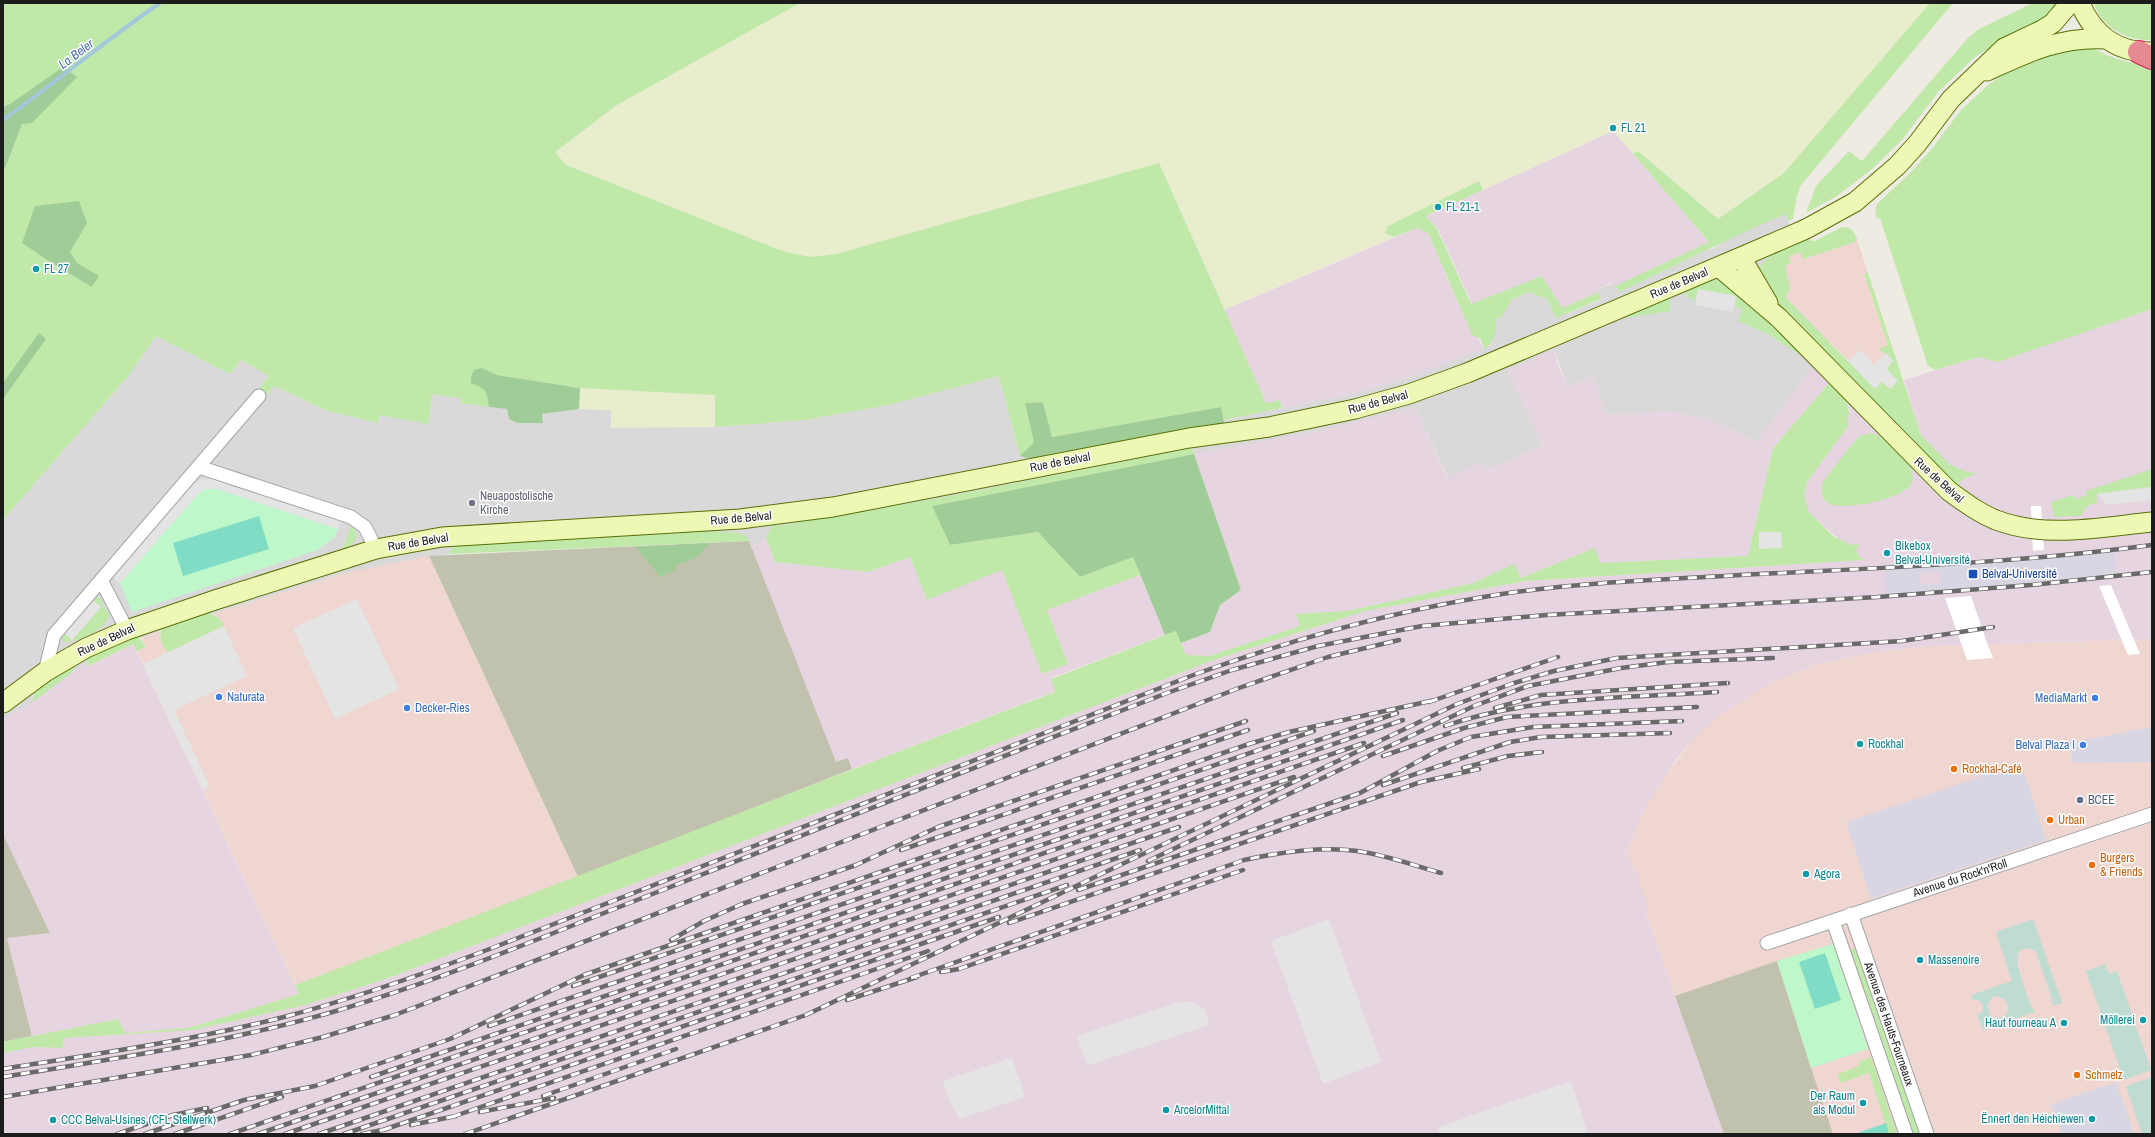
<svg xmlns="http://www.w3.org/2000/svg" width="2155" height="1137" viewBox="0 0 2155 1137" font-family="'Archivo Narrow',sans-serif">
	<rect width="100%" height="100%" fill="#eeebe2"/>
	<path fill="#dad9d9" d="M 1785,214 L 1797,241 L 1776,250 L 1858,391 L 1847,401 L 1813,367 L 1757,441 L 1707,419 L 1678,412 L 1605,414 L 1594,376 L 1568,387 L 1554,350 L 1508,371 L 1543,445 L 1486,471 L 1481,462 L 1448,478 L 1415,408 L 1364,422 L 1276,440 L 1194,454 L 1192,448 L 929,500 L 778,526 L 773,523 L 766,538 L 751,547 L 747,537 L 452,548 L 449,554 L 342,574 L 214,614 L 208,611 L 163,626 L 160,631 L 141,638 L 137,635 L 87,658 L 88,663 L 74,671 L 71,666 L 33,695 L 33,702 L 18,713 L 16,710 L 3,722 L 3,520 L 129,375 L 156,336 L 230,374 L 241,360 L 269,376 L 255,393 L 264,398 L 274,386 L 328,411 L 378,423 L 380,415 L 432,394 L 461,398 L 460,402 L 507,409 L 509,419 L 517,423 L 543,423 L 542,414 L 579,409 L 611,410 L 611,427 L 715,427 L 805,420 L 888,405 L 999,376 L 1020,456 L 1225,426 L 1224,420 L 1351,394 L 1405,379 L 1490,346 L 1492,342 L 1497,318 L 1511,300 L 1529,292 L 1547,299 L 1556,318 L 1601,300 L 1597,289 L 1714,248 L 1729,238 Z"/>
	<path fill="#efd6d1" d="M 1857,239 L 1868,273 L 1864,274 L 1888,345 L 1875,389 L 1785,296 L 1790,289 L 1785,265 L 1791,263 L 1788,257 L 1800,252 L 1803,259 L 1854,242 Z
		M 429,556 L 578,877 L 295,985 L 137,651 L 146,647 L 141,638 L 160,631 L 160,639 L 220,619 L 214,614 L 342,574 Z
		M 2152,639 L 2152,1134 L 1724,1134 L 1646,912 L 1649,911 L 1626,853 L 1644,810 L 1658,786 L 1693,739 L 1715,718 L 1770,683 L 1816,665 L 1874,652 L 1928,646 Z"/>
	<path fill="#e7d4e1" d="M 1613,131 L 1709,242 L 1615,286 L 1613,282 L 1597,289 L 1599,292 L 1562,309 L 1542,276 L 1472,304 L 1438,229 L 1426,216 Z
		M 1417,228 L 1428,233 L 1456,299 L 1484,349 L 1405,379 L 1351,394 L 1282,408 L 1280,400 L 1266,403 L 1224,310 Z
		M 2152,309 L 2152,639 L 1928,646 L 1874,652 L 1816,665 L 1770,683 L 1715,718 L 1693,739 L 1675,761 L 1644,810 L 1626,853 L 1636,871 L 1649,911 L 1646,913 L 1724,1134 L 3,1134 L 3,1053 L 33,1047 L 63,1048 L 64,1038 L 193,1030 L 305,1005 L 386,979 L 1211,661 L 1365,611 L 1525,581 L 1864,560 L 1859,557 L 1856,550 L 1859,544 L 1852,545 L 1842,542 L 1814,517 L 1809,512 L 1804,496 L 1807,482 L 1849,425 L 1847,422 L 1850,409 L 1847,401 L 1858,391 L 1954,487 L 1963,479 L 1977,473 L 1967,472 L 1949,464 L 1921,436 L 1904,380 L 1979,357 L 1998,362 Z
		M 1554,350 L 1557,362 L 1568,387 L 1594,376 L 1605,414 L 1678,412 L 1707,419 L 1757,441 L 1813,367 L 1830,382 L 1773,448 L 1748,556 L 1601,563 L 1594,548 L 1521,578 L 1514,564 L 1473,583 L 1347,611 L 1297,614 L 1300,626 L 1209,656 L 1186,655 L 1181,643 L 1210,632 L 1220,605 L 1241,590 L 1194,454 L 1310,433 L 1415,408 L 1447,478 L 1481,462 L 1486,471 L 1543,445 L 1508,371 Z
		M 766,538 L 775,562 L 868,572 L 910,557 L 927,599 L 1002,570 L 1068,664 L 1047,610 L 1140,575 L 1165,635 L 1051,678 L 1056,691 L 850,770 L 429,556 L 749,541 L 751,547 Z
		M 133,644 L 299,994 L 188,1028 L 124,1033 L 118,1019 L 32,1036 L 7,938 L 50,933 L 3,834 L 3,722 L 16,710 L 18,713 L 74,671 L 88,663 L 90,666 Z"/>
	<path fill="#c0c2ae" d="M 749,541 L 836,762 L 848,758 L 852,769 L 578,877 L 429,556 Z
		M 3,834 L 50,933 L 7,938 L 32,1036 L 3,1042 Z
		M 1777,961 L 1811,1068 L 1833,1134 L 1724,1134 L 1675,996 Z"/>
	<path fill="#e7edcd" d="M 800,3 L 1930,3 L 1784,173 L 1718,219 L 1638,151 L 1633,154 L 1613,131 L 1483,190 L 1480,182 L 1385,233 L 1394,237 L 1224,310 L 1158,163 L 836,254 L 811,257 L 785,252 L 566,165 L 555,151 L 617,105 Z
		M 580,388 L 716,395 L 715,427 L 611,428 L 611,410 L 579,409 Z"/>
	<path fill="#c0e8a8" d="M 3,3 L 800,3 L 617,105 L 555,152 L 566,165 L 785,252 L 811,257 L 836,254 L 1159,163 L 1266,403 L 1280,400 L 1282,408 L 1224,420 L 1221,407 L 1052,437 L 1043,402 L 1026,403 L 1034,442 L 1020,456 L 999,376 L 888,405 L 805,420 L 715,427 L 715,395 L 580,388 L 497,375 L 482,368 C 483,382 487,393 489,407 L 460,403 L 461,398 L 432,394 L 428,424 L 380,415 L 378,423 L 328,411 L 274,386 L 264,398 L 255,393 L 269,376 L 241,360 L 230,374 L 156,336 L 129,375 L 3,520 L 3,169 L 6,166 L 22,124 L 10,104 L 3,107 Z
		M 1930,3 L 1953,3 L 1801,185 L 1797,195 L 1793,219 L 1788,221 L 1785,214 C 1729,238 1675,266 1620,292 L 1615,286 L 1709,242 L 1633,154 L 1638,151 L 1718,219 L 1784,173 Z
		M 2033,3 L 2061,3 L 2054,14 L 2001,41 L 1975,57 L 1939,91 L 1902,140 L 1872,169 L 1837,196 L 1806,213 L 1816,186 L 1849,151 L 1862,161 L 1968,38 L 1979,29 Z
		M 2094,3 L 2152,3 L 2152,40 C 2128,41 2101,28 2094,3 Z
		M 2082,46 C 2096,48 2102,54 2115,58 C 2127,63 2140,63 2152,67 L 2152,309 L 1998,362 L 1979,357 L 1935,370 L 1928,366 L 1880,218 L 1877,219 L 1875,211 L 1877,204 L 1907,176 L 1931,150 L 1961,110 L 1988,85 L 2019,64 Z
		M 1479,181 L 1483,190 L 1426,216 L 1437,229 L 1471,304 L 1542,276 L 1562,308 L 1599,292 L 1601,299 L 1556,318 L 1547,299 L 1529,292 L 1511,300 L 1501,318 L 1497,318 C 1495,329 1496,344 1484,349 L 1481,339 L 1472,335 L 1428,233 L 1417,228 L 1394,237 L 1385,233 L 1388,226 Z
		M 1842,227 C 1851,227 1854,231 1857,239 L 1855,242 L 1803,259 L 1800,252 L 1788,257 L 1791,263 L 1785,266 L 1790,289 L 1785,297 L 1875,389 C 1884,380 1884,370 1893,361 L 1879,349 L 1888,345 L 1864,274 L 1868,273 L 1921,435 L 1949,464 L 1967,472 L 1978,473 L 1963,479 L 1954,487 L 1779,308 L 1760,278 L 1760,266 L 1776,250 L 1803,239 L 1815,241 Z
		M 1706,280 L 1718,280 L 1735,288 L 1802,353 L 1800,355 L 1768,334 L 1738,321 L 1742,309 L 1735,307 L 1736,297 L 1698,290 L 1696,301 L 1687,297 L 1686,293 L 1688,288 Z
		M 1669,295 L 1670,311 L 1626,318 L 1625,313 Z
		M 1830,382 C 1841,395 1854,404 1847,422 L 1849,425 L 1807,482 L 1804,496 L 1809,512 L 1834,537 L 1852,545 L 1860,544 L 1856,550 L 1859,557 L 1864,560 L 1525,581 L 1365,611 L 1211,661 L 386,979 L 305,1005 L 193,1030 L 64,1038 L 63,1048 L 33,1047 L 3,1053 L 3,1042 L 118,1019 L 125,1033 L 188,1028 L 299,994 L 295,985 C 549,888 801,788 1055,692 L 1051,679 L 1176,631 L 1186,655 L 1209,656 L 1300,626 L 1296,614 L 1347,611 L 1473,583 L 1514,564 L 1521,578 L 1594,548 L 1601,563 L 1748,556 L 1773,448 Z
		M 1871,433 C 1884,437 1891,446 1900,455 C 1907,462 1917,473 1911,484 C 1904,499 1841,512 1828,503 C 1822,499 1820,491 1822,484 C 1823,481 1856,438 1860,436 C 1863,435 1868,434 1871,433 Z
		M 1192,448 L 1194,454 L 932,506 L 950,545 L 1039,532 L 1080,577 L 1133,557 L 1140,575 L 1047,610 L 1068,664 L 1042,674 L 1002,570 L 927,600 L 910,557 L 868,572 L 775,562 L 766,538 L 773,523 L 778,526 L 929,500 Z
		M 2152,469 L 2152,487 L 2097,494 L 2097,503 L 2089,505 L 2080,516 L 2054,517 L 2051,502 L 2074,495 L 2075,499 L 2087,495 L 2086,491 Z
		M 351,525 C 361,536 355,545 343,550 Z
		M 691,530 L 741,533 L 747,537 L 749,541 L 449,554 L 452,548 L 467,542 Z
		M 97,597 L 100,599 L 109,615 C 106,630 78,642 64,642 L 61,637 L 64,633 L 72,640 L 101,607 L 93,600 Z
		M 208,611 L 220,619 L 224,626 L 167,653 C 162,644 157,636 163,626 Z
		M 137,635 L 146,647 L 137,651 L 133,644 L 89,666 L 87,658 Z
		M 71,666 L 74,671 L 33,702 L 35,689 Z
		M 1858,947 L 1923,1134 L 1910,1134 L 1848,951 Z
		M 1871,1057 L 1897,1134 L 1889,1134 L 1869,1073 L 1841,1083 L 1838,1074 L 1859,1066 L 1858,1062 Z"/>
	<path fill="#a0cd97" d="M 63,67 L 77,77 L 32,123 L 22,124 L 6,166 L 3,169 L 3,107 L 10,104 Z
		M 79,201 L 87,223 L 70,252 L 77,263 L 99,276 L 92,287 L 49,261 L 22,243 L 35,206 Z
		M 39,333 L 46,339 L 3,399 L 3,383 Z
		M 482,368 L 497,375 L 580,388 L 579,409 L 542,414 L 543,423 L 517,423 L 509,419 L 507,409 L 489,407 C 486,390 487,389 471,383 L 471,377 L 474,370 Z
		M 1043,402 L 1052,437 L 1221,407 L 1225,426 L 1035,460 L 1020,456 L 1034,442 L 1025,403 Z
		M 1194,454 L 1241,590 L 1220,605 L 1210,632 L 1181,643 L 1176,631 L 1165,635 L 1133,557 L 1080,577 L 1038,532 L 950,545 L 932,506 Z
		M 710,543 L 697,557 L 677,565 L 674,571 L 660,577 L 636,547 Z"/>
	<path fill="#bfdcd2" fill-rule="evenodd" d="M 2033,919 L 2062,1003 L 2053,1006 L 2052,999 L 2036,952 C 2031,948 2026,947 2021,950 C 2010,957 2028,995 2031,1006 L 2035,1012 L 1983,1030 L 1977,1015 L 1982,1012 L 1983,1005 L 1978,1000 L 1972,1000 L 1971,995 L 2012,981 L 1996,932 ZM 1999,996 L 2007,1002 L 2008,1012 L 2004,1017 L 1994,1018 L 1990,1015 L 1987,1005 L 1993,997 Z
		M 2105,964 L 2109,974 L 2117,971 L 2151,1070 L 2124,1080 L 2086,971 Z
		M 2152,1077 L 2152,1134 L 2142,1134 L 2126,1086 Z"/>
	<path fill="#bef8ca" d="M 205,489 L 217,489 L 338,529 L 334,538 L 317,550 L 132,612 L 120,583 L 196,496 Z
		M 1833,944 L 1868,1049 L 1811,1068 L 1777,961 Z"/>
	<path fill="#80dcc4" d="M 259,516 L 269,549 L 183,576 L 173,543 Z
		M 1825,953 L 1841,1000 L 1815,1009 L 1799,962 Z
		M 1886,1123 L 1889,1134 L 1858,1134 L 1858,1133 Z"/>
	<path fill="#e4e4e4" d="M 1698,289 L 1736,296 L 1733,312 L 1695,305 Z
		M 1860,350 L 1874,365 L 1886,353 L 1893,361 L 1886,368 L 1898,381 L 1890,389 L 1882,382 L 1875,389 L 1848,361 Z
		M 201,479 L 219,479 L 341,519 L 338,529 L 217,489 L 205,489 L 196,496 L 120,583 L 112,577 L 188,489 Z
		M 2152,487 L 2152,500 L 2107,505 L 2097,494 Z
		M 1759,532 L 1781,532 L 1782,548 L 1759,549 Z
		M 357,599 L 399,689 L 335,719 L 293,628 Z
		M 93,600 L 101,607 L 72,640 L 64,633 Z
		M 224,626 L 247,676 L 174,710 L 210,787 L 203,791 L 143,664 Z
		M 1329,919 L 1381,1062 L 1323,1084 L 1271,941 Z
		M 1182,1001 L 1191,1002 L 1204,1008 L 1210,1025 L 1087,1066 L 1077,1036 Z
		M 1012,1058 L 1025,1097 L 960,1119 L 950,1103 L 943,1081 Z
		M 1571,1081 L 1588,1134 L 1440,1134 L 1438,1127 Z"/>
	<path fill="#d8d6e3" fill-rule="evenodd" d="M 2114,548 L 2116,578 L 1886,598 L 1885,565 L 2012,558 ZM 1940,572 L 1940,584 L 1920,584 L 1919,573 Z
		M 2152,727 L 2152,762 L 2074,763 L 2067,744 Z
		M 2021,763 L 2046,840 L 1871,899 L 1846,822 Z
		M 2116,1082 L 2134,1134 L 2061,1134 L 2051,1104 Z"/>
	<path fill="#fff" d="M 2031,506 L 2041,506 L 2044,550 L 2033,551 Z
		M 2111,585 L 2140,654 L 2128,655 L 2099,586 Z
		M 1971,596 L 1987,643 L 1993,658 L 1967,660 L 1945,598 Z"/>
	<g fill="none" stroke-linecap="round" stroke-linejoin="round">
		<path stroke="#a3c8db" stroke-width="4" d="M 3,120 C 56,82 106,40 160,3"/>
		<g stroke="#a3a3a3" stroke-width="15">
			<path id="street" d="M 199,467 L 351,517 L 365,527 L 376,549
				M 101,580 L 127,630
				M 45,672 L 54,635 L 259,396
				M 1851,914 L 1927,1134
				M 1833,921 L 1906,1134
				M 1767,943 L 2152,814"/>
		</g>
		<g stroke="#587106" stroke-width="21">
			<path id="secondary" d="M 2080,3 C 2093,35 2118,53 2152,52
				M 1987,71 C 2026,53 2061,36 2106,39
				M 1741,257 L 1768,303
				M 1719,267 L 1779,318 L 1949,491 C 1964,502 1979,513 1996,520 C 2046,539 2101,527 2152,522
				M 3,703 L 45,672 L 86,648 L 127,630 L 218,599 L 376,549 L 442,537 L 740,519 L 833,507 L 1189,438 L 1269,427 L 1355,409 L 1409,394 L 1467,373 L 1741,257 L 1806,229 L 1855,202 L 1897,166 L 1917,144 L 1951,99 L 2004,48 L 2042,30 L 2053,23 L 2070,3"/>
		</g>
		<g stroke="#d5264d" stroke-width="24">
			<path id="highway" d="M 2139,52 L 2152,58"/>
		</g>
		<use href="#street" stroke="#fff" stroke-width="13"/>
		<use href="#secondary" stroke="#edf8b5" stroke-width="19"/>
		<use href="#highway" stroke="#e58a90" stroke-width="22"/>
		<g stroke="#6a6a6a" stroke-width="4.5">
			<path id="rail" d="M 1429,702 L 1558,657
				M 1495,708 L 1541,695 L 1728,683
				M 1445,726 C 1531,696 1627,698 1717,692
				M 1383,756 L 1464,728 L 1507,717 L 1697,707
				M 1463,768 L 1508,756 L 1542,752
				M 1383,785 L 1510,742 L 1541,737 L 1670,733
				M 901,850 L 1248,730
				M 1148,861 L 1474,706 L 1528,686 L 1621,668 L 1668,662 L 1773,658
				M 1078,890 L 1360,793 L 1437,751 L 1471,737 L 1533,727 L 1682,721
				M 1009,923 L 1421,782 L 1479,769
				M 671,940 L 704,921 L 742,904 L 856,865 L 938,827 L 1246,721
				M 941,972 L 959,969 L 1243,870
				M 911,978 L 1244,860 C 1281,852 1320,846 1357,851 C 1386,855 1413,865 1441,873
				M 573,986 L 1314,731
				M 847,1000 L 917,977
				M 489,1026 L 1397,713
				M 3,1069 C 95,1054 189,1041 280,1018 C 350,1000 418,976 487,950 L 1196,674 C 1296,638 1397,610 1502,594 C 1576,583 1650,580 1725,576 C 1867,568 2011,564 2152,545
				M 3,1077 C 115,1058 227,1043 336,1011 C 445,979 549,934 655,893 C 825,826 996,759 1167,693 L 1232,670 L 1318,646 L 1422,626 L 1546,615 L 1878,597 L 2031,585 L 2152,572
				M 371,1077 L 1403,720
				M 543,1096 L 676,1049
				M 3,1097 L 251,1055 L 323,1037 L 395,1015 L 1239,688 L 1328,657 L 1399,640
				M 480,1112 L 554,1098
				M 452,1117 L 928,951
				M 411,1125 L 456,1116
				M 383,1130 L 999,917
				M 117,1134 L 173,1115 L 207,1108
				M 145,1134 L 244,1100 L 315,1086 L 450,1039 L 584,975 L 1249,744 L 1289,732 L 1435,700
				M 175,1134 L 282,1097
				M 230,1134 L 1364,743
				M 258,1134 L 1294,777
				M 285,1134 L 1179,827
				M 319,1134 L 1140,850
				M 344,1134 L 1067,885
				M 362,1134 L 387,1129
				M 465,1134 L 806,1015 L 1457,704 L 1514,683 L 1554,671 L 1617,658 L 1902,641 L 1993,627"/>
		</g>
		<use href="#rail" stroke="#fff" stroke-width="3" stroke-dasharray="9" stroke-linecap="butt"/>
	</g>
	<g fill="#0f9aa8" stroke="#fff" stroke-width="1.5">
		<circle cx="1613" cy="128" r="4"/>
		<circle cx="1438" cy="207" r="4"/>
		<circle cx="36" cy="269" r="4"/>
		<circle cx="1887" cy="553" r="4"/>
		<circle cx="1860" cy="744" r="4"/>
		<circle cx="1806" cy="874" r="4"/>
		<circle cx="1920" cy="960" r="4"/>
		<circle cx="2143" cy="1020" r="4"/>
		<circle cx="2064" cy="1023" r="4"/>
		<circle cx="1863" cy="1103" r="4"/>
		<circle cx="1166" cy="1110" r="4"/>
		<circle cx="2092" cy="1119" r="4"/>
		<circle cx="53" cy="1120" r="4"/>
	</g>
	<circle fill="#6b7280" stroke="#fff" stroke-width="1.5" cx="472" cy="503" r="4"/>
	<rect fill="#1a4fb4" stroke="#fff" stroke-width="1.5" x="1968" y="569" width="10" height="10" rx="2"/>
	<g fill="#3f7fe0" stroke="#fff" stroke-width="1.5">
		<circle cx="219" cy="697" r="4"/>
		<circle cx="2095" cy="698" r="4"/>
		<circle cx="407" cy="708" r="4"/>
		<circle cx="2083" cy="745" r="4"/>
	</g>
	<g fill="#e8710a" stroke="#fff" stroke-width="1.5">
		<circle cx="1954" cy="769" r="4"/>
		<circle cx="2050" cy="820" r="4"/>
		<circle cx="2092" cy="865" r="4"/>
		<circle cx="2077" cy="1075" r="4"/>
	</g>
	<circle fill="#5c6f8a" stroke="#fff" stroke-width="1.5" cx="2080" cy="800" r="4"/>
	<g text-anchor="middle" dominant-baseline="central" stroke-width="3" stroke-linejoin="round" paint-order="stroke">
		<g font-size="12" fill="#0d838f" stroke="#fff" text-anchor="start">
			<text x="1621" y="128">FL 21</text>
			<text x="1446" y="207">FL 21-1</text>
			<text x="44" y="269">FL 27</text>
			<text x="1895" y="546">Bikebox<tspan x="1895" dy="14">Belval-Université</tspan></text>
			<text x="1868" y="744">Rockhal</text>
			<text x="1814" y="874">Agora</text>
			<text x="1928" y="960">Massenoire</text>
			<text x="2135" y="1020" text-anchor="end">Möllerei</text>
			<text x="2056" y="1023" text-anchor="end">Haut fourneau A</text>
			<text x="1855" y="1096" text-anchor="end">Der Raum<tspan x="1855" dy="14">als Modul</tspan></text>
			<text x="1174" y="1110">ArcelorMittal</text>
			<text x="2084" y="1119" text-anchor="end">Ënnert den Héichiewen</text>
			<text x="61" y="1120">CCC Belval-Usines (CFL Stellwerk)</text>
		</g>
		<g font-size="12" fill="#1c1c1c" stroke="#fff">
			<text transform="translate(1679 283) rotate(-23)">Rue de Belval</text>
			<text transform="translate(1378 402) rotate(-15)">Rue de Belval</text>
			<text transform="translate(1060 462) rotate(-11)">Rue de Belval</text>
			<text transform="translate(1939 480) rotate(42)">Rue de Belval</text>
			<text transform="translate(741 518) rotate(-5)">Rue de Belval</text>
			<text transform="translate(418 542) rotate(-9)">Rue de Belval</text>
			<text transform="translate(106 640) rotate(-25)">Rue de Belval</text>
			<text transform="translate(1960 878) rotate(-18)">Avenue du Rock'n'Roll</text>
			<text transform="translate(1889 1024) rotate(71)">Avenue des Hauts-Fourneaux</text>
		</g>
		<g font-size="12" fill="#5b616d" stroke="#fff" text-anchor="start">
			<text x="480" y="496">Neuapostolische<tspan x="480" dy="14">Kirche</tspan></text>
		</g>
		<g font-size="12" fill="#164399" stroke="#fff" text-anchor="start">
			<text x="1982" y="574">Belval-Université</text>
		</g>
		<g font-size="12" fill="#366cbe" stroke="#fff" text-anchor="start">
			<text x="227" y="697">Naturata</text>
			<text x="2087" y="698" text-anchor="end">MediaMarkt</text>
			<text x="415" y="708">Decker-Ries</text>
			<text x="2075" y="745" text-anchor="end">Belval Plaza I</text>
		</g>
		<g font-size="12" fill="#c56008" stroke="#fff" text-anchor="start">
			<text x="1962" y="769">Rockhal-Café</text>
			<text x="2058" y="820">Urban</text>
			<text x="2100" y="858">Burgers<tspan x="2100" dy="14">&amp; Friends</tspan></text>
			<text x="2085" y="1075">Schmelz</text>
		</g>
		<g font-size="12" fill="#4e5e75" stroke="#fff" text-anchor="start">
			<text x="2088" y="800">BCEE</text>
		</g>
		<g font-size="13" font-style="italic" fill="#4a6faa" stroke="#fff">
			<text transform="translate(76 54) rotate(-37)">La Beler</text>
		</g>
	</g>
	<rect width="2155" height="1137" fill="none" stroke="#1c1c1c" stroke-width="8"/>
</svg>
